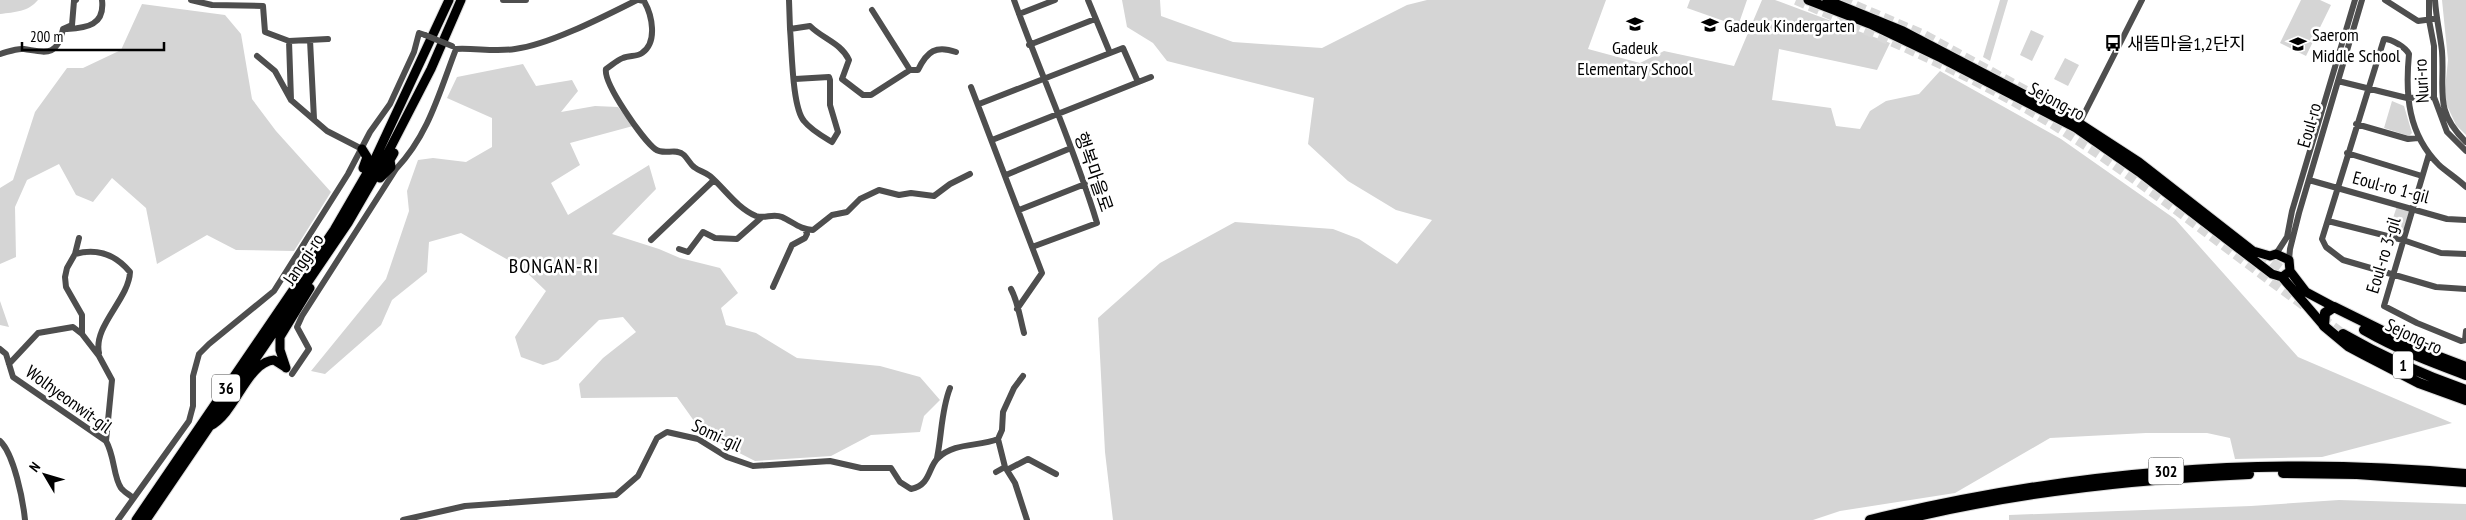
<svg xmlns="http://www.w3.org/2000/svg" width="2466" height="520" viewBox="0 0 2466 520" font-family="'PT Sans Narrow','Noto Sans KR',sans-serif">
	<rect width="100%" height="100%" fill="#fff"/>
	<path fill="#d5d5d5" d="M 0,0 L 38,0 C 28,12 15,12 0,14 Z
		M 1122,0 L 1160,0 L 1161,16 L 1233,42 L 1322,48 L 1407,5 L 1427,0 L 1606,0 L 1588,49 L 1640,63 L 1664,51 L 1734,66 L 1762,0 L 1775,0 L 1890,43 L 1877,70 L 1779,49 L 1772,100 L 1831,108 L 1836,126 L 1860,129 L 1870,111 L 1886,101 L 1919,94 L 1940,71 L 2061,139 L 2175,219 L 2298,357 L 2452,423 L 2322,457 L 2235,459 L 2230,438 L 2207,433 L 2146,433 L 2050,438 L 1955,493 L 1840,511 L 1813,520 L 1113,520 L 1105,452 L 1098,318 L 1160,263 L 1235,222 L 1333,229 L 1359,239 L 1397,264 L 1432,220 L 1396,210 L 1348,181 L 1308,144 L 1314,98 L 1167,61 L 1153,43 L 1127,27 Z
		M 1690,0 L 1747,0 L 1738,26 L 1687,8 Z
		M 2000,0 L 2008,0 L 1990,61 L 1983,57 Z
		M 2301,0 L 2320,0 L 2331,5 L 2306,56 L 2280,43 Z
		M 2442,0 L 2466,0 L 2466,135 L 2456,125 L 2444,99 L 2448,60 Z
		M 142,4 L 225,15 L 241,34 L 252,99 L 276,131 L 331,192 L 294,251 L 236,250 L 207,235 L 157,264 L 146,208 L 112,178 L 93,202 L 76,195 L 59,164 L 27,180 L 15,207 L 16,257 L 0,264 L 0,188 L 13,180 L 35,112 L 67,68 L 83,68 L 121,50 Z
		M 2031,30 L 2044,36 L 2032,61 L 2020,55 Z
		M 2065,58 L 2079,65 L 2068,86 L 2054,79 Z
		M 523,64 L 536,86 L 572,80 L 578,91 L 561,112 L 595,106 L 618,107 L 633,126 L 570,143 L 580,165 L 551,183 L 568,215 L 649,165 L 656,189 L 612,234 L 659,249 L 680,258 L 720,268 L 738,293 L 721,308 L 726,325 L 756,333 L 797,358 L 880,366 L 920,377 L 940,400 L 924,416 L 920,432 L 871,435 L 831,456 L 755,461 L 704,435 L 677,397 L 581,398 L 579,384 L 603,358 L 636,332 L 623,317 L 599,320 L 558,360 L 543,365 L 521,357 L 515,337 L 546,291 L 522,268 L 461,233 L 429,242 L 427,272 L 392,300 L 381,325 L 325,374 L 311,371 L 386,279 L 409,211 L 407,191 L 418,160 L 433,158 L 466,162 L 492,147 L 492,118 L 447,98 L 457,77 Z
		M 2392,101 L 2404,106 L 2412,133 L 2409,136 L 2384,128 Z
		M 2397,206 L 2410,211 L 2404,235 L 2400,236 L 2388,233 Z
		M 0,301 L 9,327 L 0,325 Z
		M 2339,500 L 2466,504 L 2466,520 L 2009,520 L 2009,515 L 2251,506 Z"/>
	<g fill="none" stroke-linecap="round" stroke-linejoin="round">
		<path stroke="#d9d9d9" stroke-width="10" stroke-dasharray="10 5" stroke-linecap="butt" d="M 1796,0 C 1883,37 1971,74 2051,123 C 2140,178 2221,245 2305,306
			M 1842,0 L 1924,35 L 2037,97
			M 2260,253 L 2294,279
			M 2321,318 L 2343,334"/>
		<g stroke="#dbdbdb" stroke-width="11">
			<path id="major" d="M 1808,0 L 1870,24 L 1941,58 L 2076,128 L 2139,172 L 2272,274 L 2282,277 L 2290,271 L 2289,260 L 2276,254 L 2270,256 L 2253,251 L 2139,162 L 2079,123 L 1903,31 L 1827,0
				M 362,149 L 367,157 L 363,168
				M 380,178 L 391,167 L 390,160 L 394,153
				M 2290,271 L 2306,292 L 2334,307
				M 2282,277 L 2324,326
				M 286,368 L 280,350 L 280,337 L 310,288
				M 210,426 C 236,413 247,362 274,360 L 285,367
				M 136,520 L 334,230 L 374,161 L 449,0
				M 146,520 L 348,223 L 381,166 L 431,69 L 461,0"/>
		</g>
		<g stroke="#dbdbdb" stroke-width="12">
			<path id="highway" d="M 2364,330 C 2397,349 2431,362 2466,375
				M 2343,334 C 2383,357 2423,375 2466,390
				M 2466,367 L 2421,350 L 2334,307 L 2325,313 L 2324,326 L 2348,346 L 2363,354 L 2419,383 L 2466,400
				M 2283,473 L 2357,474 L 2466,482
				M 1870,520 C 2069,472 2261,455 2466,474
				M 1901,520 C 2015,492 2132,479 2249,474"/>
		</g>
		<path stroke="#4e4e4e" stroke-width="6" d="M 191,0 L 212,5 L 263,6 L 265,32 L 289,41 L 291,100
			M 503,0 L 526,0
			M 639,0 L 644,1 C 652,15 658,42 642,53 C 637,57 629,55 623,58 C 617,60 611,66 606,69 C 603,83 643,140 655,149 C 664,156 676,147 684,155 C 688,159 690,164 694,167 C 699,171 705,172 710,176 C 725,189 737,208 756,216 C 765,219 773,213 782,217 C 793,222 801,230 813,230 L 832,215 L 847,212 L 860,199 L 879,190 L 899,195 L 911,193 L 934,196 L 950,184 L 970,174
			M 789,0 L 790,29
			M 1014,0 C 1041,75 1074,147 1097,223 L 1032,247 L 1042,273 L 1017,309
			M 1088,0 L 1110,53
			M 2385,0 L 2418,21 L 2433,19
			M 2429,0 L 2429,20 L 2434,46 L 2434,97 L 2447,132 L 2466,151
			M 2435,0 C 2436,17 2440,34 2442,51 C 2445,90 2433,110 2466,142
			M 872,10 L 910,70 L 918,70 C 927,51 936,45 956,52
			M 1019,14 L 1055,0
			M 67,29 C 87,28 105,25 102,0
			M 310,40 L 314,119
			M 289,41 L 328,39
			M 1029,45 L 1095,19
			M 456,49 C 476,48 495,52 515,49 C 549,45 605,16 637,0
			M 0,54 C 8,52 16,48 24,49 C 45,52 57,58 63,29 L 72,25 L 74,1 L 76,0
			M 257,56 L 275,71 L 291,100 L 327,131 L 362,149
			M 795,79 L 829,77 L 830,80 L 830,105 L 838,132 L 832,142 C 822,136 811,130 804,121 C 792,107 792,50 790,29 L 810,26 C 823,39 841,43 849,60 L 842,79 L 863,95 L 871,95 L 910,70
			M 2338,81 L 2407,98 L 2434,97
			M 971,87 L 1032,247
			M 979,104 L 1123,48 L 1138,82
			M 2356,124 L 2408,139 L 2418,138
			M 2078,126 L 2142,0
			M 992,140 L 1151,77
			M 2347,153 L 2422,176
			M 2429,154 L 2384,306 L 2417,323 L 2461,341 L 2465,340 L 2466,331
			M 394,168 L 396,169 C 429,134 439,93 456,49
			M 1006,175 L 1071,148
			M 2309,180 L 2447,219 L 2466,220
			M 2466,187 C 2458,179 2448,173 2439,165 C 2408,134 2405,95 2409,54 C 2405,47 2392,39 2384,39 L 2322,239 L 2326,247 L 2343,260 L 2436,287 L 2466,289
			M 1019,210 L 1085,184
			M 2328,221 L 2403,240 L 2441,253 L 2466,254
			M 79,238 L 75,254 L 67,268 L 65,277 L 66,287 L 82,315 L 82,334 L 99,356 L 112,380 L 106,441
			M 651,240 L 714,180
			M 679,249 L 688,252 L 703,232 L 715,238 L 737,239 L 762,217
			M 75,254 C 97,248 115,254 130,272 C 129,299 93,326 99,353
			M 2276,254 L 2287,237 L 2292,211 L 2355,0
			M 2289,260 L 2290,249 L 2299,213 L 2362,0
			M 773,287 L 792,245 L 805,238 L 807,234 L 805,229
			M 1011,289 C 1018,302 1020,318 1024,333
			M 0,349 L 6,354 L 13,377 L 106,441 C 115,457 113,476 121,488 C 124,492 130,495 133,498
			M 9,364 L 38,333 L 73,327 L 82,334
			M 292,374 L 309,349 L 297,327 L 302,316 L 396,169
			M 1023,376 L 1014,388 L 1003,412 L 1002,430 L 998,439 L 1005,467 L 1015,483 L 1027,520
			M 0,441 C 14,454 23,500 25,520
			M 937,458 C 942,434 941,411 950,388
			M 1007,470 L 1028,459 L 1056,474
			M 996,472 L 1005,467
			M 118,520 L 189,421 L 193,406 L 193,376 L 199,354 L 209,344 L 274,291 L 348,174 L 370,132 L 390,104 L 414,52 L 419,33 L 425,35
			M 403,520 L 465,506 L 616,495 L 638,476 L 657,438 L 667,432 L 698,439 L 727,457 L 753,466 L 830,461 L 861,468 L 891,468 L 900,482 L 911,489 C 931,485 928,467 938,458 C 955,442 978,447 998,439"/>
		<use href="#major" stroke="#000" stroke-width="9"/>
		<use href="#highway" stroke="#000" stroke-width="10"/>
		<path stroke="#4e4e4e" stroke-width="6" d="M 425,35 L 452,46"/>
	</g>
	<defs>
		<g id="school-bare" transform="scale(1.35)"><path d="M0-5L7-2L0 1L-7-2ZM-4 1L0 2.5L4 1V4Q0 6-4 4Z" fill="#000" stroke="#fff" stroke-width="2.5" paint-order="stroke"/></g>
		<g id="bus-bare" transform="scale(1.35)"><path d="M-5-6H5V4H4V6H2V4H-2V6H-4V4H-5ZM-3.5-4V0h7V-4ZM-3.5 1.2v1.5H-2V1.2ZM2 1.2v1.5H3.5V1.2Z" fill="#000" stroke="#fff" stroke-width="2.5" paint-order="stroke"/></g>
	</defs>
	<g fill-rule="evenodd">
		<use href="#school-bare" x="1635" y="24"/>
		<use href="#school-bare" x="1710" y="25"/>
		<use href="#bus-bare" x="2113" y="43"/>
		<use href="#school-bare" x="2298" y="44"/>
	</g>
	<g text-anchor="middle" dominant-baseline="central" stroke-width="5" stroke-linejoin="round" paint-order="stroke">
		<g fill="#fff" stroke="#4c4c4c" stroke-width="1">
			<rect x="2393" y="351.5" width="20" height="27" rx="4"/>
			<rect x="212" y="374.5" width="28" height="27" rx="4"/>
			<rect x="2148.5" y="457.5" width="35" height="27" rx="4"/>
		</g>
		<g font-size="16" font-weight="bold" fill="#000">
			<text x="2403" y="365">1</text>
			<text x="226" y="388">36</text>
			<text x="2166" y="471">302</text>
		</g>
		<g font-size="18" fill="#000" stroke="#fff" text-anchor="start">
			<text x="1724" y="25">Gadeuk Kindergarten</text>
			<text x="2312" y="34">Saerom<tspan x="2312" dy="21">Middle School</tspan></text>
			<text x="2127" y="43">새뜸마을1,2단지</text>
			<text x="1635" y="47" text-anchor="middle">Gadeuk<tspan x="1635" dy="21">Elementary School</tspan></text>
		</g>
		<g font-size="18" fill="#000" stroke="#fff">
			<text transform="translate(2421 81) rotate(-93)">Nuri-ro</text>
			<text transform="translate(2057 101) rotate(28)">Sejong-ro</text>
			<text transform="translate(2309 125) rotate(-74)">Eoul-ro</text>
			<text transform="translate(1094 172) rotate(71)">행복마을로</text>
			<text transform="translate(2391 187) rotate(15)">Eoul-ro 1-gil</text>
			<text transform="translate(2383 255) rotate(-73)">Eoul-ro 3-gil</text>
			<text transform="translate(303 259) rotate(-56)">Janggi-ro</text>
			<text transform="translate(2414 336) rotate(25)">Sejong-ro</text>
			<text transform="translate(69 399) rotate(36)">Wolhyeonwit-gil</text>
			<text transform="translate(717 435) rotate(25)">Somi-gil</text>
		</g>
		<g font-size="20" letter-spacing="1" fill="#000" stroke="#fff">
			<text x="554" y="266">BONGAN-RI</text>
		</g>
	</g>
	<g transform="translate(45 475) rotate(308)" stroke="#ffffff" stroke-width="4" paint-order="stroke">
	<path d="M0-4L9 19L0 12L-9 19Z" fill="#000000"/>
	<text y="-8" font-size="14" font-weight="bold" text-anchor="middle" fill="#000000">N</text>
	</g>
	<path d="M22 42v8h142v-8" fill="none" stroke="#000000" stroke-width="2.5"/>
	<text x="30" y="42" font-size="15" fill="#000000" stroke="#ffffff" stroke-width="4" paint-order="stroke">200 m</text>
</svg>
